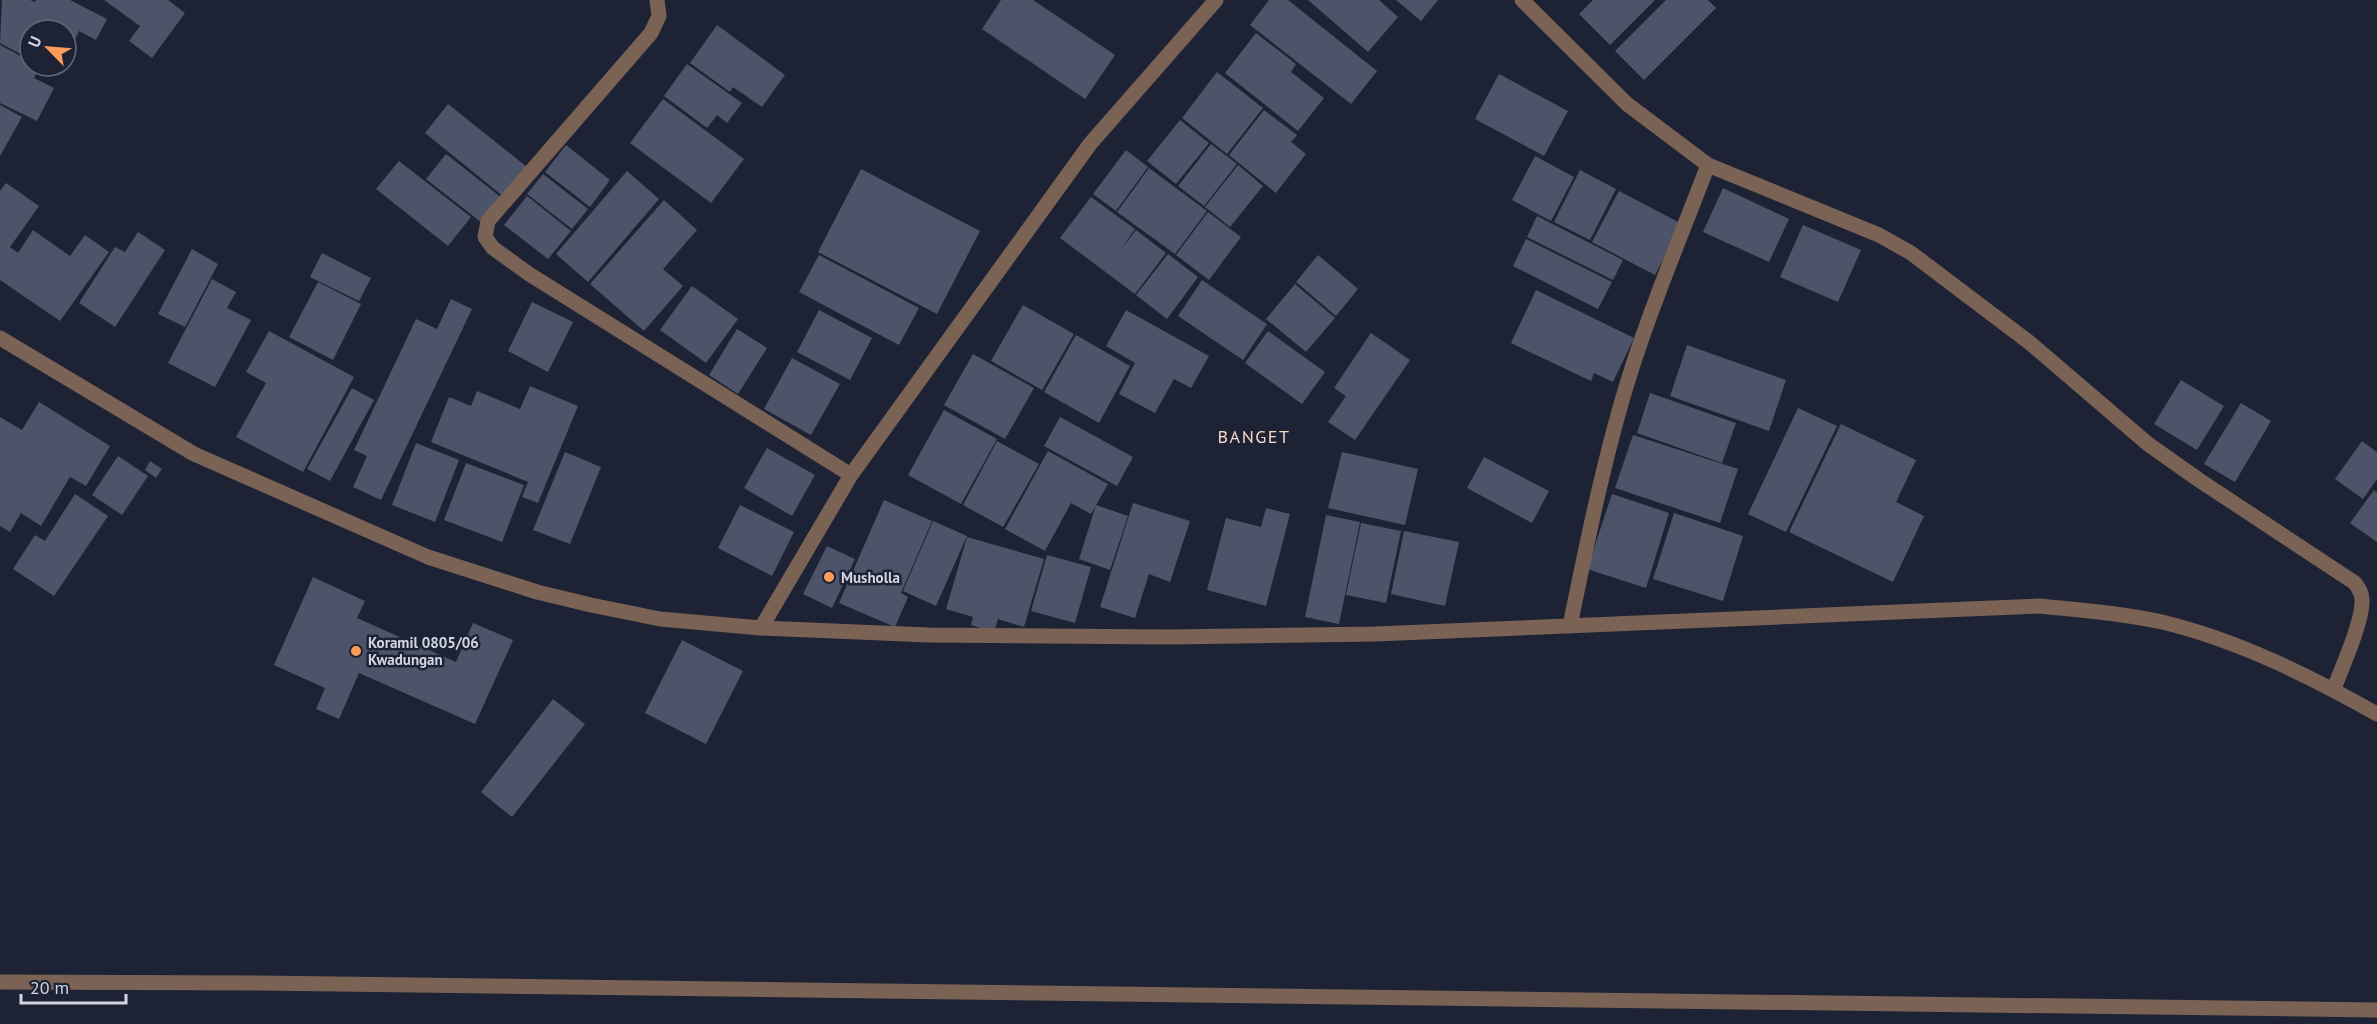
<svg xmlns="http://www.w3.org/2000/svg" width="2377" height="1024" viewBox="0 0 2377 1024" font-family="'PT Sans',sans-serif">
	<rect width="100%" height="100%" fill="#1d2335"/>
	<path fill="#4d546a" d="M 2,0 L 30,0 L 35,2 L 36,0 L 70,0 L 107,19 L 96,40 L 79,31 L 66,57 L 66,30 L 30,30 L 30,59 L 0,43 Z
		M 104,0 L 168,0 L 185,13 L 152,58 L 129,41 L 140,26 Z
		M 1001,0 L 1033,0 L 1115,55 L 1085,99 L 982,29 Z
		M 1269,0 L 1288,0 L 1377,71 L 1351,104 L 1250,25 Z
		M 1308,0 L 1379,0 L 1398,17 L 1368,52 Z
		M 1396,0 L 1438,0 L 1421,21 Z
		M 1593,0 L 1655,0 L 1610,45 L 1579,14 Z
		M 1666,0 L 1708,0 L 1716,8 L 1644,80 L 1615,51 Z
		M 717,25 L 785,75 L 762,107 L 733,87 L 730,92 L 690,63 Z
		M 1256,33 L 1296,64 L 1291,72 L 1324,98 L 1298,131 L 1225,73 Z
		M 0,45 L 30,61 L 30,66 L 40,66 L 34,78 L 54,88 L 37,121 L 0,103 Z
		M 687,64 L 742,103 L 727,123 L 717,115 L 707,128 L 664,96 Z
		M 1217,72 L 1263,108 L 1227,154 L 1182,118 Z
		M 1499,74 L 1568,111 L 1544,156 L 1475,119 Z
		M 663,99 L 744,159 L 711,203 L 630,143 Z
		M 448,104 L 527,167 L 504,197 L 425,133 Z
		M 0,105 L 22,117 L 0,156 Z
		M 1264,110 L 1297,135 L 1291,142 L 1306,154 L 1276,193 L 1229,155 Z
		M 1180,120 L 1209,143 L 1176,184 L 1147,161 Z
		M 1211,144 L 1237,164 L 1204,206 L 1178,186 Z
		M 566,145 L 610,180 L 590,207 L 545,172 Z
		M 1126,150 L 1148,167 L 1116,211 L 1093,194 Z
		M 446,154 L 502,198 L 482,223 L 426,179 Z
		M 1535,156 L 1574,177 L 1551,221 L 1512,200 Z
		M 399,161 L 471,217 L 448,246 L 376,189 Z
		M 1238,165 L 1263,186 L 1230,227 L 1205,207 Z
		M 1149,168 L 1207,211 L 1175,254 L 1117,212 Z
		M 861,169 L 980,231 L 937,314 L 818,252 Z
		M 1580,170 L 1616,189 L 1590,240 L 1554,222 Z
		M 627,171 L 659,199 L 588,282 L 556,254 Z
		M 543,174 L 588,209 L 572,229 L 527,194 Z
		M 6,183 L 39,206 L 10,247 L 18,253 L 33,230 L 70,256 L 85,235 L 109,252 L 60,321 L 0,280 L 0,191 Z
		M 1723,188 L 1789,219 L 1769,262 L 1703,232 Z
		M 1619,191 L 1682,224 L 1655,275 L 1592,242 Z
		M 527,196 L 571,231 L 548,259 L 504,225 Z
		M 1091,197 L 1135,229 L 1119,252 L 1136,230 L 1166,253 L 1135,294 L 1060,238 Z
		M 664,200 L 697,230 L 663,269 L 683,286 L 644,331 L 590,284 Z
		M 1208,212 L 1241,237 L 1209,280 L 1176,255 Z
		M 1537,216 L 1623,260 L 1613,280 L 1527,237 Z
		M 1803,225 L 1861,250 L 1838,302 L 1780,277 Z
		M 138,232 L 165,250 L 115,327 L 79,303 L 115,247 L 125,252 Z
		M 1526,239 L 1612,282 L 1598,309 L 1513,266 Z
		M 192,249 L 218,264 L 185,327 L 158,314 Z
		M 322,253 L 371,278 L 359,301 L 310,277 Z
		M 1168,254 L 1198,277 L 1167,319 L 1136,295 Z
		M 819,255 L 919,308 L 899,345 L 799,292 Z
		M 1318,255 L 1358,289 L 1336,316 L 1296,282 Z
		M 212,279 L 236,292 L 227,308 L 251,320 L 215,387 L 168,363 Z
		M 1202,280 L 1267,324 L 1243,360 L 1178,316 Z
		M 318,282 L 361,304 L 333,360 L 289,337 Z
		M 1295,284 L 1335,318 L 1306,352 L 1266,319 Z
		M 692,286 L 738,319 L 706,363 L 660,330 Z
		M 1536,290 L 1634,338 L 1613,382 L 1594,373 L 1591,381 L 1511,343 Z
		M 451,299 L 472,309 L 381,500 L 353,487 L 367,456 L 354,450 L 416,319 L 437,329 Z
		M 532,302 L 573,322 L 548,372 L 508,351 Z
		M 1023,305 L 1074,334 L 1042,390 L 991,361 Z
		M 819,310 L 872,338 L 850,380 L 797,352 Z
		M 1126,310 L 1209,356 L 1191,388 L 1174,379 L 1155,413 L 1119,394 L 1135,363 L 1106,346 Z
		M 737,329 L 767,348 L 738,394 L 709,375 Z
		M 269,331 L 354,377 L 303,472 L 236,437 L 266,383 L 246,372 Z
		M 1268,331 L 1325,372 L 1302,404 L 1245,363 Z
		M 1371,333 L 1410,360 L 1355,440 L 1328,422 L 1346,396 L 1334,388 Z
		M 1076,335 L 1130,366 L 1099,423 L 1044,392 Z
		M 1687,345 L 1786,380 L 1769,431 L 1670,396 Z
		M 973,354 L 1034,388 L 1005,439 L 944,405 Z
		M 792,358 L 840,384 L 811,435 L 764,409 Z
		M 2181,380 L 2224,406 L 2197,450 L 2154,424 Z
		M 530,386 L 578,406 L 538,503 L 522,497 L 528,482 L 431,442 L 449,397 L 471,406 L 477,391 L 520,409 Z
		M 352,388 L 374,400 L 330,481 L 307,469 Z
		M 1650,393 L 1736,423 L 1722,463 L 1637,433 Z
		M 39,402 L 110,446 L 86,486 L 70,477 L 41,526 L 21,513 L 10,532 L 0,526 L 0,417 L 22,430 Z
		M 2241,403 L 2271,421 L 2235,482 L 2204,464 Z
		M 1798,408 L 1837,426 L 1786,532 L 1748,514 Z
		M 944,410 L 997,439 L 961,504 L 908,475 Z
		M 1060,417 L 1133,457 L 1117,486 L 1044,446 Z
		M 1841,424 L 1916,460 L 1896,502 L 1924,516 L 1893,582 L 1789,532 Z
		M 1633,435 L 1738,469 L 1720,523 L 1615,488 Z
		M 997,441 L 1039,464 L 1003,527 L 963,505 Z
		M 2362,441 L 2377,452 L 2377,479 L 2363,499 L 2335,479 Z
		M 416,443 L 459,460 L 435,522 L 392,505 Z
		M 767,448 L 815,475 L 792,516 L 744,488 Z
		M 1048,451 L 1108,484 L 1091,514 L 1071,503 L 1045,551 L 1005,529 Z
		M 565,452 L 601,467 L 570,544 L 533,530 Z
		M 1342,452 L 1418,469 L 1405,525 L 1328,508 Z
		M 118,456 L 148,476 L 122,515 L 92,495 Z
		M 1484,457 L 1549,491 L 1532,523 L 1467,488 Z
		M 150,461 L 162,469 L 156,478 L 145,470 Z
		M 466,463 L 524,485 L 502,542 L 444,520 Z
		M 2374,490 L 2377,493 L 2377,542 L 2350,523 Z
		M 75,494 L 108,516 L 54,596 L 13,569 L 35,535 L 45,541 Z
		M 1612,494 L 1669,513 L 1646,588 L 1587,569 Z
		M 884,500 L 932,521 L 901,593 L 908,597 L 895,627 L 839,603 Z
		M 1133,503 L 1190,521 L 1170,582 L 1149,574 L 1135,618 L 1100,607 Z
		M 740,505 L 794,532 L 772,576 L 718,548 Z
		M 1096,505 L 1128,516 L 1110,570 L 1079,559 Z
		M 1266,508 L 1290,514 L 1266,606 L 1207,590 L 1226,518 L 1261,527 Z
		M 1674,513 L 1743,536 L 1723,601 L 1653,579 Z
		M 1326,515 L 1360,522 L 1339,624 L 1305,617 Z
		M 933,521 L 967,536 L 936,606 L 903,591 Z
		M 1361,523 L 1401,531 L 1386,603 L 1346,595 Z
		M 1404,531 L 1459,542 L 1445,606 L 1391,594 Z
		M 967,537 L 1044,559 L 1024,627 L 998,619 L 994,632 L 971,625 L 973,617 L 946,609 Z
		M 827,546 L 855,559 L 832,608 L 803,594 Z
		M 1047,555 L 1091,567 L 1075,623 L 1031,611 Z
		M 313,577 L 365,601 L 357,618 L 456,662 L 473,623 L 513,640 L 475,724 L 359,673 L 339,719 L 316,709 L 325,688 L 274,665 Z
		M 682,640 L 743,671 L 706,744 L 645,713 Z
		M 553,699 L 585,724 L 512,817 L 481,792 Z"/>
	<g fill="none" stroke-linecap="round" stroke-linejoin="round">
		<path stroke="#7a6254" stroke-width="15" d="M 657,0 L 659,16 L 651,33 L 488,221 L 485,237 L 493,248 L 529,274 L 851,475
			M 1522,0 L 1627,104 L 1708,165 L 1879,235 L 1911,253 L 2030,343 L 2148,444 L 2199,480 L 2355,583 C 2359,589 2362,593 2362,600 C 2363,621 2342,667 2334,689
			M 0,338 L 194,454 L 428,557 L 537,592 L 591,605 L 660,619 L 761,628 L 929,635 L 1169,637 L 1375,634 L 2039,606 C 2080,610 2121,613 2162,622 C 2237,640 2310,676 2377,714
			M 1570,626 C 1585,552 1600,478 1621,404 C 1644,323 1678,244 1708,165
			M 761,628 L 851,475 L 1090,144 L 1216,0
			M 0,982 L 259,983 L 2377,1010"/>
	</g>
	<g fill="#fe9b59" stroke="#1d2335" stroke-width="2">
		<circle cx="829" cy="577" r="6"/>
		<circle cx="356" cy="651" r="6"/>
	</g>
	<g text-anchor="middle" dominant-baseline="central" stroke-width="5" stroke-linejoin="round" paint-order="stroke">
		<g font-size="15" font-weight="bold" fill="#d0d5e1" stroke="#1d2335" text-anchor="start">
			<text x="841" y="577">Musholla</text>
			<text x="368" y="642">Koramil 0805/06<tspan x="368" dy="17">Kwadungan</tspan></text>
		</g>
		<g font-size="18" letter-spacing="1.5" fill="#f5d8c7" stroke="#1d2335">
			<text x="1254" y="436">BANGET</text>
		</g>
	</g>
	<g transform="translate(48 48) rotate(295)"><circle r="28" fill="#1d2335" stroke="#656a7a" stroke-width="1.5"/>
	<path d="M0-4.5L10 22L0 15L-10 22Z" fill="#fe9b59"/>
	<text y="-9" font-size="16" font-weight="bold" text-anchor="middle" fill="#d0d5e1">U</text>
	</g>
	<path d="M21 994v9h105v-9" fill="none" stroke="#d0d5e1" stroke-width="3"/>
	<text x="30" y="994" font-size="18" fill="#d0d5e1" stroke="#1d2335" stroke-width="4.5" paint-order="stroke">20 m</text>
</svg>
